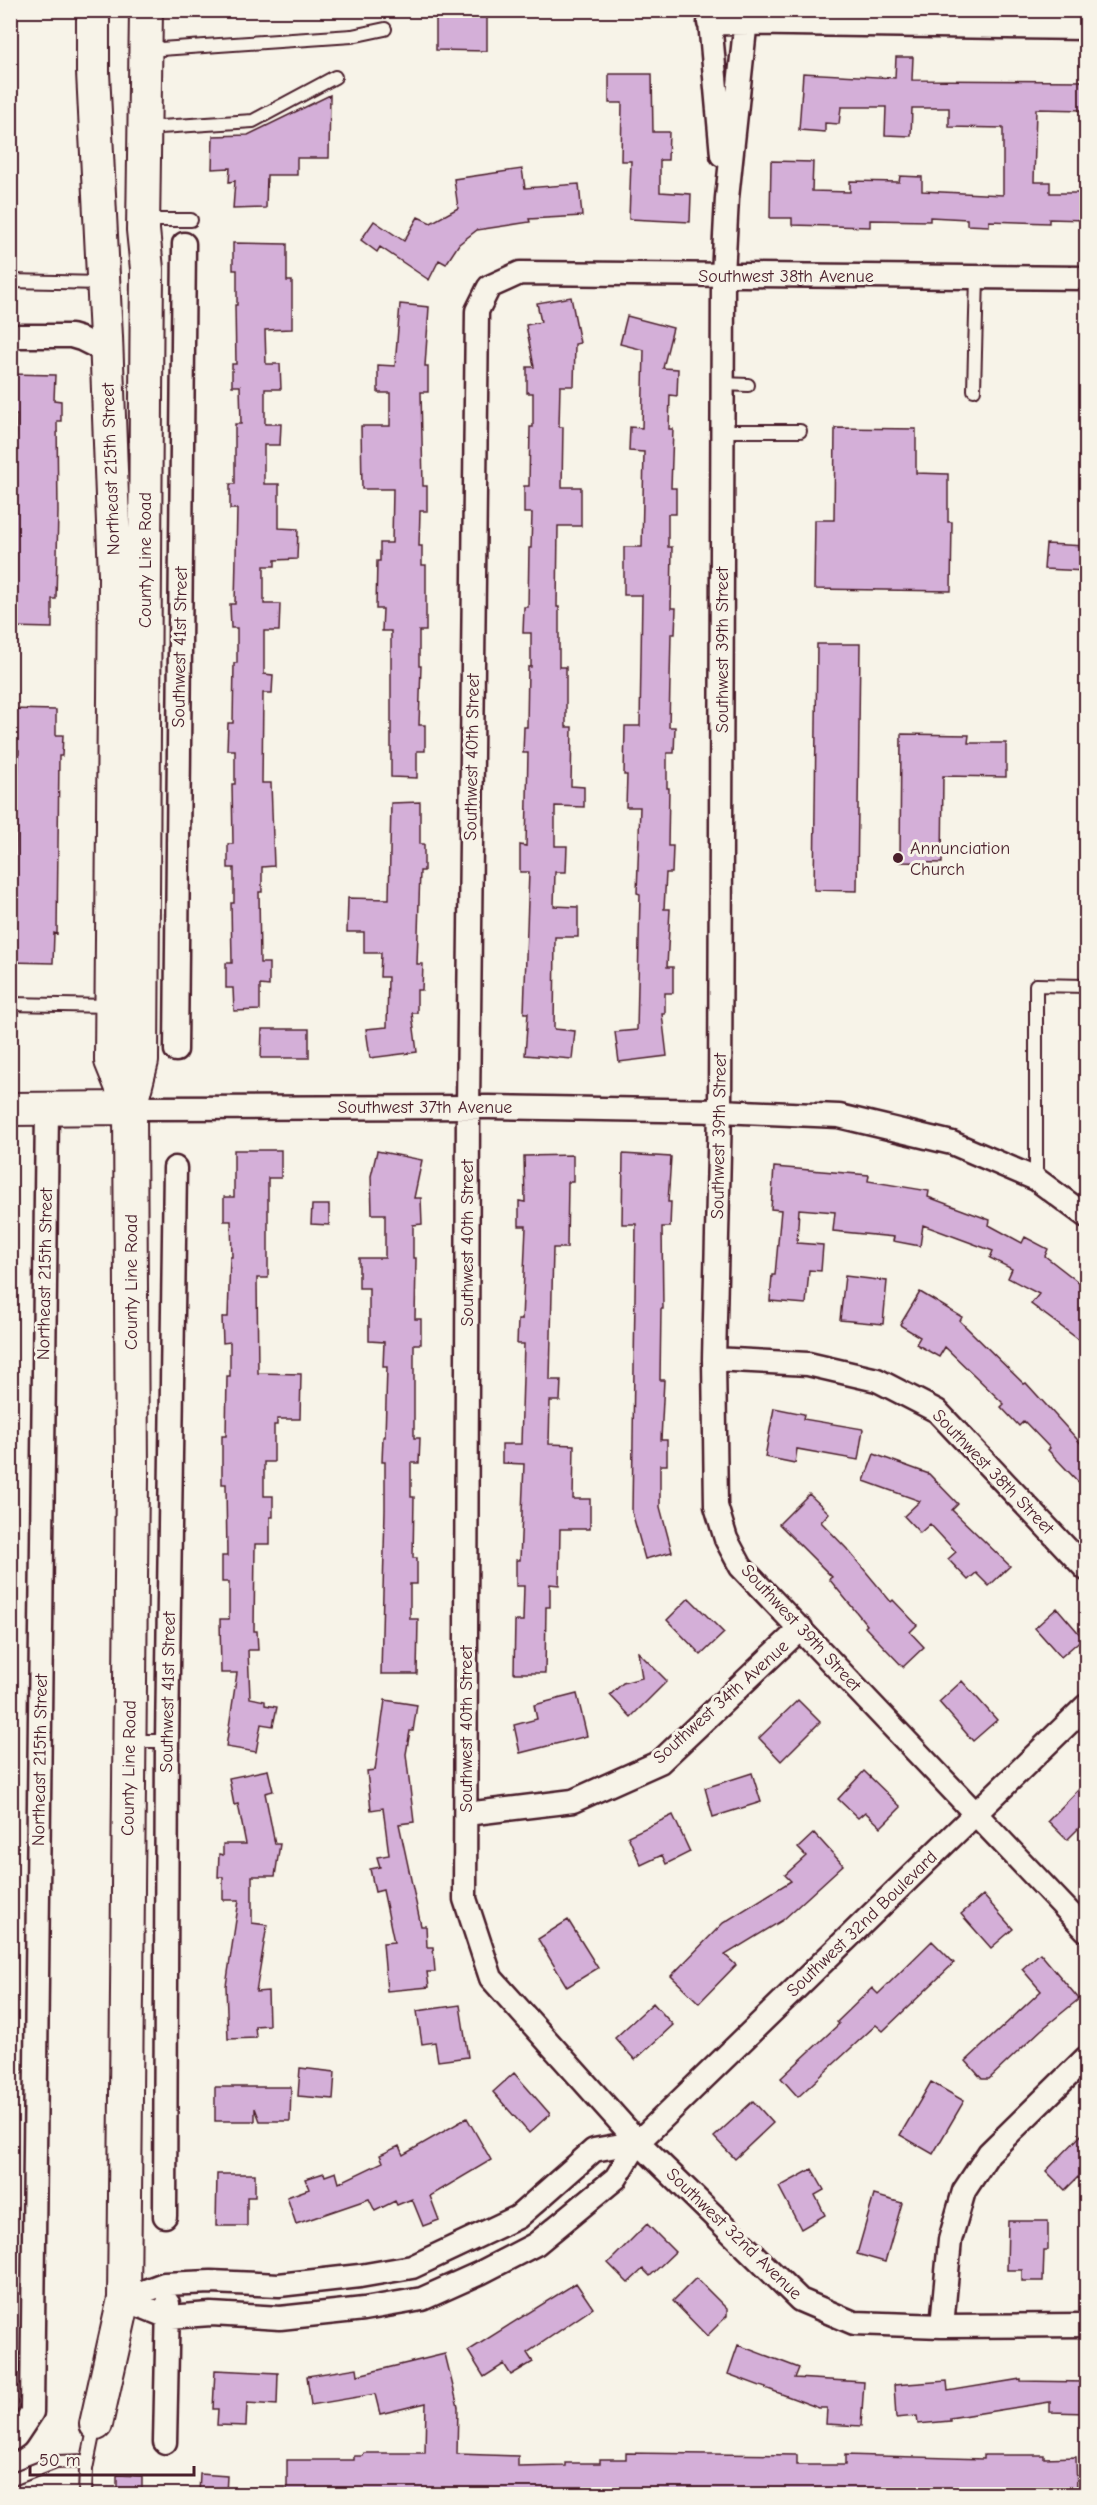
<svg xmlns="http://www.w3.org/2000/svg" width="1097" height="2505" viewBox="0 0 1097 2505" font-family="'Comic Neue',sans-serif">
	<rect width="100%" height="100%" fill="#f7f3e8"/>
	<filter id="ink" filterUnits="userSpaceOnUse"><feTurbulence type="fractalNoise" baseFrequency=".0167" numOctaves="2"/><feDisplacementMap in="SourceGraphic" scale="12" xChannelSelector="R" yChannelSelector="G"/><feConvolveMatrix kernelMatrix="1 2 1 2 8 2 1 2 1" color-interpolation-filters="sRGB"/></filter>
	<g filter="url(#ink)">
		<path fill="#d4afd8" stroke="#4a1f2b" stroke-width="1.5" d="M 436,13 L 487,14 L 487,51 L 436,50 Z
			M 896,57 L 913,57 L 912,80 L 1086,81 L 1086,110 L 1036,109 L 1034,182 L 1050,182 L 1050,193 L 1086,193 L 1086,220 L 1049,219 L 1049,223 L 989,221 L 989,226 L 967,225 L 967,219 L 930,217 L 930,221 L 870,220 L 870,227 L 792,225 L 792,218 L 770,218 L 771,161 L 813,162 L 812,191 L 850,192 L 850,181 L 899,182 L 900,176 L 922,177 L 922,191 L 1003,195 L 1003,128 L 949,127 L 949,108 L 912,108 L 911,136 L 885,135 L 886,107 L 841,107 L 839,124 L 825,123 L 825,132 L 799,130 L 803,73 L 895,78 Z
			M 609,74 L 652,74 L 653,132 L 669,132 L 668,160 L 660,160 L 660,192 L 691,194 L 690,222 L 629,219 L 631,161 L 621,161 L 622,103 L 609,103 Z
			M 330,95 L 329,158 L 297,158 L 297,175 L 267,175 L 266,208 L 233,209 L 235,181 L 229,182 L 230,168 L 212,169 L 213,136 L 248,135 Z
			M 522,169 L 525,188 L 579,184 L 582,216 L 529,219 L 530,222 L 477,230 L 459,244 L 446,264 L 439,260 L 429,280 L 380,247 L 377,252 L 361,240 L 374,221 L 404,241 L 418,217 L 431,223 L 458,208 L 454,179 Z
			M 233,243 L 287,244 L 287,281 L 292,281 L 292,329 L 265,330 L 266,364 L 280,364 L 281,389 L 265,389 L 265,424 L 281,424 L 280,445 L 264,445 L 264,484 L 279,484 L 279,528 L 298,529 L 297,559 L 275,560 L 275,566 L 264,566 L 264,604 L 280,604 L 279,631 L 264,631 L 264,674 L 273,675 L 272,693 L 263,693 L 262,783 L 271,783 L 274,866 L 262,867 L 262,892 L 259,892 L 260,963 L 269,963 L 269,986 L 260,985 L 260,1010 L 234,1011 L 233,988 L 226,988 L 226,963 L 232,963 L 231,903 L 234,903 L 234,868 L 228,868 L 228,844 L 233,844 L 232,784 L 235,784 L 235,750 L 227,750 L 228,723 L 233,723 L 234,663 L 237,663 L 237,628 L 231,628 L 230,604 L 235,604 L 237,509 L 230,509 L 230,484 L 235,484 L 235,424 L 241,424 L 240,386 L 232,386 L 232,364 L 236,364 L 235,305 L 237,305 L 237,270 L 233,270 Z
			M 571,297 L 580,343 L 575,344 L 574,386 L 560,386 L 559,427 L 563,427 L 562,487 L 581,487 L 581,526 L 558,526 L 557,607 L 559,607 L 559,667 L 566,667 L 566,727 L 572,727 L 571,786 L 584,787 L 584,807 L 555,806 L 555,846 L 567,846 L 566,872 L 555,872 L 554,906 L 578,907 L 578,937 L 555,937 L 554,1029 L 575,1031 L 572,1059 L 525,1055 L 528,1013 L 524,1013 L 529,872 L 520,872 L 520,845 L 526,846 L 528,753 L 523,753 L 524,727 L 527,727 L 528,667 L 531,667 L 531,633 L 523,633 L 524,607 L 528,607 L 529,548 L 531,548 L 532,513 L 524,513 L 524,486 L 529,486 L 530,427 L 533,427 L 533,393 L 527,393 L 527,367 L 534,367 L 526,325 L 541,322 L 537,303 Z
			M 400,304 L 429,307 L 425,366 L 428,366 L 428,392 L 421,392 L 423,486 L 427,486 L 427,511 L 420,511 L 419,546 L 422,546 L 422,565 L 426,565 L 426,631 L 419,631 L 419,666 L 421,666 L 419,725 L 425,725 L 425,751 L 417,751 L 417,778 L 391,777 L 391,631 L 382,631 L 383,609 L 376,609 L 377,561 L 380,561 L 380,543 L 392,543 L 393,489 L 362,489 L 361,426 L 390,426 L 390,393 L 378,393 L 378,365 L 395,366 Z
			M 627,316 L 673,328 L 663,368 L 678,369 L 677,396 L 670,395 L 669,429 L 673,429 L 671,488 L 676,488 L 676,514 L 668,514 L 668,547 L 672,547 L 671,608 L 676,608 L 675,634 L 671,634 L 669,727 L 675,727 L 674,753 L 667,753 L 667,788 L 669,788 L 668,846 L 673,846 L 672,873 L 666,873 L 664,909 L 670,909 L 667,967 L 673,967 L 673,993 L 665,993 L 665,1014 L 662,1014 L 667,1056 L 619,1062 L 615,1032 L 637,1030 L 640,894 L 637,893 L 640,807 L 626,807 L 627,775 L 624,775 L 625,726 L 640,726 L 642,595 L 624,595 L 624,547 L 642,547 L 644,452 L 629,451 L 630,427 L 642,428 L 644,350 L 620,344 Z
			M 10,374 L 55,375 L 54,400 L 61,401 L 61,421 L 57,421 L 58,512 L 56,599 L 52,599 L 52,628 L 10,627 L 17,415 L 10,415 Z
			M 835,428 L 916,429 L 916,473 L 948,474 L 948,522 L 952,522 L 951,591 L 814,589 L 815,520 L 834,520 Z
			M 1046,544 L 1086,546 L 1086,571 L 1044,569 Z
			M 817,644 L 860,644 L 857,891 L 814,890 Z
			M 10,709 L 56,710 L 56,735 L 63,735 L 62,756 L 59,756 L 57,934 L 54,933 L 53,963 L 10,962 L 10,918 L 14,918 L 19,750 L 10,750 Z
			M 901,734 L 969,735 L 968,743 L 1006,743 L 1006,777 L 943,776 L 942,863 L 900,862 Z
			M 420,802 L 420,844 L 424,844 L 424,871 L 420,871 L 417,964 L 423,964 L 422,990 L 417,990 L 417,1013 L 412,1013 L 417,1052 L 370,1058 L 366,1029 L 387,1027 L 388,977 L 380,977 L 381,953 L 364,953 L 364,932 L 347,932 L 348,898 L 389,899 L 391,803 Z
			M 262,1029 L 309,1029 L 309,1058 L 261,1058 Z
			M 234,1150 L 281,1150 L 281,1178 L 268,1178 L 268,1278 L 257,1278 L 258,1373 L 301,1374 L 300,1419 L 277,1419 L 277,1425 L 274,1425 L 274,1462 L 264,1462 L 264,1496 L 273,1496 L 273,1517 L 270,1517 L 270,1544 L 255,1544 L 254,1631 L 257,1631 L 258,1650 L 248,1650 L 250,1698 L 265,1701 L 265,1705 L 277,1707 L 273,1726 L 261,1724 L 256,1752 L 226,1747 L 237,1673 L 221,1673 L 220,1619 L 229,1619 L 229,1582 L 222,1582 L 222,1556 L 227,1556 L 226,1484 L 222,1484 L 222,1436 L 226,1436 L 227,1376 L 230,1376 L 230,1342 L 223,1343 L 222,1317 L 228,1317 L 230,1257 L 232,1257 L 231,1221 L 224,1221 L 224,1197 L 234,1197 Z
			M 377,1151 L 422,1160 L 414,1198 L 421,1198 L 422,1224 L 413,1225 L 413,1258 L 416,1258 L 415,1319 L 421,1319 L 421,1344 L 414,1344 L 414,1438 L 420,1438 L 419,1463 L 411,1463 L 411,1497 L 414,1497 L 413,1558 L 417,1558 L 417,1584 L 410,1584 L 410,1619 L 418,1619 L 417,1674 L 381,1674 L 385,1510 L 385,1462 L 382,1462 L 383,1437 L 385,1437 L 387,1367 L 383,1367 L 384,1342 L 369,1341 L 369,1288 L 359,1288 L 359,1258 L 385,1258 L 385,1214 L 372,1214 L 371,1176 Z
			M 623,1154 L 671,1157 L 668,1202 L 671,1202 L 670,1227 L 662,1227 L 663,1309 L 661,1309 L 660,1380 L 664,1380 L 661,1440 L 667,1440 L 667,1465 L 660,1465 L 660,1507 L 672,1552 L 645,1559 L 632,1512 L 636,1224 L 622,1224 Z
			M 573,1155 L 573,1182 L 568,1182 L 567,1248 L 553,1248 L 550,1380 L 561,1380 L 560,1401 L 550,1401 L 549,1444 L 574,1445 L 573,1499 L 590,1499 L 590,1529 L 560,1529 L 559,1585 L 550,1584 L 550,1607 L 546,1607 L 545,1673 L 514,1673 L 515,1621 L 523,1621 L 524,1586 L 516,1586 L 516,1560 L 520,1560 L 524,1464 L 502,1463 L 502,1444 L 521,1444 L 524,1344 L 517,1344 L 518,1320 L 522,1320 L 526,1226 L 519,1226 L 519,1201 L 525,1202 L 524,1156 Z
			M 774,1167 L 869,1175 L 868,1181 L 929,1191 L 928,1197 L 990,1220 L 989,1225 L 1022,1243 L 1025,1237 L 1048,1249 L 1045,1256 L 1086,1288 L 1086,1345 L 1031,1304 L 1039,1294 L 1008,1278 L 1012,1269 L 990,1258 L 993,1251 L 923,1225 L 920,1246 L 893,1241 L 894,1237 L 833,1231 L 835,1212 L 799,1209 L 797,1243 L 823,1245 L 821,1271 L 809,1270 L 806,1304 L 770,1301 L 772,1275 L 775,1275 L 781,1210 L 771,1209 Z
			M 312,1205 L 329,1205 L 329,1225 L 311,1224 Z
			M 845,1276 L 887,1281 L 883,1324 L 840,1320 Z
			M 920,1292 L 962,1317 L 960,1321 L 1024,1384 L 1026,1383 L 1086,1449 L 1086,1490 L 1048,1450 L 1050,1448 L 1024,1421 L 1019,1426 L 1001,1407 L 1004,1404 L 945,1347 L 939,1357 L 916,1344 L 920,1337 L 900,1325 Z
			M 774,1408 L 804,1414 L 803,1419 L 863,1429 L 858,1460 L 797,1449 L 795,1463 L 765,1457 Z
			M 874,1454 L 929,1474 L 958,1504 L 952,1510 L 1010,1566 L 989,1586 L 976,1573 L 968,1580 L 948,1559 L 956,1552 L 930,1524 L 920,1533 L 904,1516 L 920,1501 L 864,1481 Z
			M 809,1494 L 829,1513 L 821,1522 L 847,1549 L 891,1602 L 893,1600 L 917,1625 L 910,1632 L 924,1647 L 903,1667 L 865,1627 L 867,1625 L 829,1579 L 832,1577 L 779,1524 Z
			M 689,1598 L 724,1633 L 701,1655 L 667,1620 Z
			M 1057,1608 L 1083,1638 L 1061,1657 L 1035,1628 Z
			M 638,1652 L 667,1681 L 631,1717 L 610,1695 L 623,1683 L 642,1678 Z
			M 962,1681 L 997,1720 L 973,1741 L 939,1702 Z
			M 577,1694 L 587,1736 L 520,1753 L 514,1725 L 537,1719 L 534,1705 Z
			M 385,1700 L 417,1705 L 413,1731 L 410,1731 L 406,1754 L 414,1822 L 399,1824 L 421,1926 L 426,1926 L 427,1947 L 433,1947 L 435,1972 L 427,1972 L 429,1987 L 387,1991 L 383,1943 L 394,1942 L 383,1890 L 375,1892 L 370,1869 L 380,1867 L 377,1857 L 389,1855 L 383,1808 L 371,1810 L 367,1771 L 375,1770 Z
			M 798,1700 L 820,1722 L 781,1761 L 759,1738 Z
			M 268,1770 L 273,1791 L 265,1793 L 275,1844 L 280,1844 L 275,1876 L 252,1876 L 252,1923 L 267,1925 L 256,1992 L 268,1991 L 269,2025 L 255,2026 L 256,2038 L 228,2039 L 226,1986 L 239,1900 L 223,1900 L 223,1877 L 218,1877 L 219,1854 L 223,1855 L 223,1844 L 246,1844 L 238,1804 L 234,1805 L 229,1778 Z
			M 864,1771 L 901,1807 L 881,1827 L 865,1812 L 858,1818 L 838,1799 Z
			M 752,1773 L 761,1802 L 713,1817 L 705,1788 Z
			M 1086,1782 L 1086,1821 L 1067,1840 L 1048,1821 Z
			M 673,1815 L 690,1852 L 666,1864 L 662,1855 L 641,1865 L 628,1836 Z
			M 814,1833 L 843,1865 L 783,1920 L 725,1955 L 736,1965 L 699,2003 L 671,1976 L 723,1923 L 791,1881 L 785,1875 L 806,1856 L 798,1848 Z
			M 983,1895 L 1013,1929 L 991,1948 L 961,1914 Z
			M 568,1920 L 598,1968 L 567,1987 L 538,1939 Z
			M 932,1941 L 954,1963 L 883,2031 L 876,2025 L 798,2097 L 781,2078 L 839,2024 L 837,2022 L 872,1988 L 878,1994 Z
			M 1040,1953 L 1079,1999 L 1041,2030 L 989,2079 L 982,2079 L 966,2061 L 1041,1991 L 1022,1969 Z
			M 653,2003 L 673,2025 L 635,2060 L 615,2038 Z
			M 460,2005 L 468,2057 L 438,2061 L 435,2042 L 422,2044 L 417,2011 Z
			M 300,2068 L 335,2072 L 333,2099 L 298,2096 Z
			M 514,2073 L 550,2114 L 529,2133 L 493,2092 Z
			M 931,2082 L 964,2101 L 933,2154 L 900,2135 Z
			M 215,2087 L 291,2087 L 290,2121 L 260,2121 L 255,2108 L 255,2121 L 215,2121 Z
			M 753,2101 L 773,2123 L 735,2159 L 714,2137 Z
			M 467,2118 L 491,2160 L 430,2196 L 439,2220 L 423,2226 L 412,2199 L 397,2205 L 395,2201 L 375,2211 L 369,2199 L 296,2224 L 287,2197 L 309,2189 L 305,2179 L 324,2173 L 325,2176 L 336,2172 L 339,2183 L 383,2162 L 380,2155 L 399,2146 L 403,2155 Z
			M 1086,2130 L 1086,2185 L 1078,2177 L 1065,2190 L 1046,2171 Z
			M 812,2169 L 824,2190 L 815,2195 L 825,2215 L 801,2229 L 779,2187 Z
			M 217,2174 L 255,2174 L 255,2197 L 247,2197 L 247,2226 L 216,2226 Z
			M 874,2195 L 902,2203 L 885,2262 L 857,2254 Z
			M 1008,2221 L 1048,2221 L 1048,2250 L 1044,2250 L 1043,2281 L 1022,2281 L 1022,2270 L 1007,2270 Z
			M 647,2224 L 675,2252 L 650,2276 L 643,2269 L 628,2283 L 608,2263 Z
			M 696,2278 L 727,2309 L 727,2316 L 707,2336 L 673,2301 Z
			M 576,2283 L 593,2308 L 527,2353 L 533,2362 L 511,2375 L 504,2364 L 484,2377 L 468,2351 Z
			M 738,2345 L 799,2368 L 795,2378 L 864,2382 L 861,2426 L 826,2424 L 827,2408 L 819,2408 L 728,2374 Z
			M 445,2354 L 458,2407 L 457,2454 L 518,2456 L 518,2467 L 566,2466 L 566,2463 L 600,2463 L 600,2459 L 626,2459 L 626,2453 L 797,2455 L 797,2465 L 845,2465 L 845,2455 L 984,2459 L 984,2455 L 1044,2455 L 1044,2458 L 1076,2457 L 1077,2494 L 287,2494 L 287,2460 L 354,2460 L 354,2456 L 363,2456 L 364,2453 L 425,2453 L 426,2403 L 380,2414 L 375,2394 L 311,2405 L 307,2376 L 357,2368 L 358,2375 Z
			M 215,2370 L 278,2373 L 277,2405 L 247,2403 L 246,2426 L 217,2425 L 218,2409 L 213,2409 Z
			M 1021,2379 L 1021,2381 L 1086,2382 L 1086,2413 L 1050,2412 L 1050,2402 L 950,2418 L 950,2421 L 918,2424 L 917,2416 L 896,2418 L 894,2385 L 947,2381 L 948,2391 Z
			M 200,2474 L 227,2476 L 226,2494 L 199,2494 Z
			M 117,2475 L 142,2476 L 142,2494 L 117,2494 Z"/>
		<g fill="none" stroke-linecap="round" stroke-linejoin="round">
			<g stroke="#4a1f2b" stroke-width="16">
				<path id="lane" d="M 146,50 L 352,36 L 385,29
					M 145,128 L 253,121 L 335,77
					M 145,220 L 191,220
					M 10,281 L 102,283
					M 723,384 L 748,385
					M 974,390 L 977,277
					M 723,431 L 800,431
					M 10,1004 L 110,1006
					M 1036,1179 L 1036,985 L 1086,986
					M 130,1741 L 167,1741
					M 10,2480 L 56,2462 L 87,2461
					M 85,2494 L 86,2469 L 95,2425"/>
			</g>
			<g stroke="#4a1f2b" stroke-width="27">
				<path id="street" d="M 709,10 L 722,155
					M 747,10 L 727,198 L 723,275 L 720,1111 L 714,1359 L 716,1506 L 726,1539 L 741,1567 L 1086,1930
					M 709,23 L 1086,28
					M 1086,278 L 520,273 L 489,287 L 477,311 L 468,1107 L 465,1899 L 491,1978 L 638,2142 L 800,2300 L 854,2323 L 942,2326 L 1086,2325
					M 10,336 L 71,336 L 81,339 L 107,352
					M 176,1050 L 184,244
					M 130,1108 L 489,1107 L 720,1111 L 839,1116 L 952,1143 L 1036,1179 L 1086,1216
					M 714,1359 L 808,1364 L 877,1380 L 937,1411 L 1086,1569
					M 466,1814 L 573,1801 L 660,1762 L 801,1628
					M 165,2216 L 167,1741 L 175,1168
					M 124,2299 L 168,2317 L 211,2314 L 280,2318 L 364,2309 L 422,2299 L 480,2273 L 536,2244 L 616,2178 L 638,2142 L 1086,1706
					M 124,2299 L 164,2284 L 211,2282 L 279,2285 L 360,2276 L 412,2267 L 518,2217 L 594,2150 L 638,2142
					M 942,2326 L 950,2240 L 964,2191 L 989,2153 L 1086,2058
					M 10,2440 L 16,2436 L 32,2412 L 47,1109
					M 165,2442 L 168,2303"/>
			</g>
			<g stroke="#4a1f2b" stroke-width="36">
				<path id="secondary" d="M 93,10 L 93,72 L 106,337 L 115,576 L 111,1061 L 130,1108
					M 10,1109 L 130,1108
					M 96,2424 L 124,2299 L 132,1476 L 130,1108 L 142,1061 L 146,397 L 147,269 L 143,230 L 146,10"/>
			</g>
			<use href="#lane" stroke="#f7f3e8" stroke-width="12"/>
			<use href="#street" stroke="#f7f3e8" stroke-width="22"/>
			<use href="#secondary" stroke="#f7f3e8" stroke-width="32"/>
		</g>
	</g>
	<circle fill="#4a1f2b" stroke="#f7f3e8" stroke-width="2" cx="898" cy="858" r="6"/>
	<g text-anchor="middle" dominant-baseline="central" stroke-width="6" stroke-linejoin="round" paint-order="stroke">
		<g font-size="18" fill="#4a1f2b" stroke="#f7f3e8">
			<text x="786" y="276">Southwest 38th Avenue</text>
			<text transform="translate(111 469) rotate(-92)">Northeast 215th Street</text>
			<text transform="translate(145 560) rotate(-90)">County Line Road</text>
			<text transform="translate(180 647) rotate(-89)">Southwest 41st Street</text>
			<text transform="translate(722 650) rotate(-90)">Southwest 39th Street</text>
			<text transform="translate(472 757) rotate(-89)">Southwest 40th Street</text>
			<text x="425" y="1107">Southwest 37th Avenue</text>
			<text transform="translate(719 1136) rotate(-89)">Southwest 39th Street</text>
			<text transform="translate(467 1243) rotate(-90)">Southwest 40th Street</text>
			<text transform="translate(45 1274) rotate(-89)">Northeast 215th Street</text>
			<text transform="translate(131 1282) rotate(-90)">County Line Road</text>
			<text transform="translate(993 1472) rotate(46)">Southwest 38th Street</text>
			<text transform="translate(801 1628) rotate(47)">Southwest 39th Street</text>
			<text transform="translate(168 1692) rotate(-89)">Southwest 41st Street</text>
			<text transform="translate(721 1702) rotate(-42)">Southwest 34th Avenue</text>
			<text transform="translate(466 1729) rotate(-90)">Southwest 40th Street</text>
			<text transform="translate(40 1760) rotate(-89)">Northeast 215th Street</text>
			<text transform="translate(129 1768) rotate(-89)">County Line Road</text>
			<text transform="translate(862 1924) rotate(-44)">Southwest 32nd Boulevard</text>
			<text transform="translate(734 2234) rotate(44)">Southwest 32nd Avenue</text>
		</g>
		<g font-size="18" fill="#4a1f2b" stroke="#f7f3e8" text-anchor="start">
			<text x="910" y="848">Annunciation<tspan x="910" dy="21">Church</tspan></text>
		</g>
	</g>
	<rect width="1097" height="2505" fill="none" stroke="#f7f3e8" stroke-width="36"/>
	<rect x="18" y="18" width="1061" height="2469" fill="none" stroke="#4a1f2b" stroke-width="2" filter="url(#ink)"/>
	<path d="M30 2466v9h164v-9" fill="none" stroke="#4a1f2b" stroke-width="3"/>
	<text x="39" y="2466" font-size="18" fill="#4a1f2b" stroke="#f7f3e8" stroke-width="4.5" paint-order="stroke">50 m</text>
</svg>
